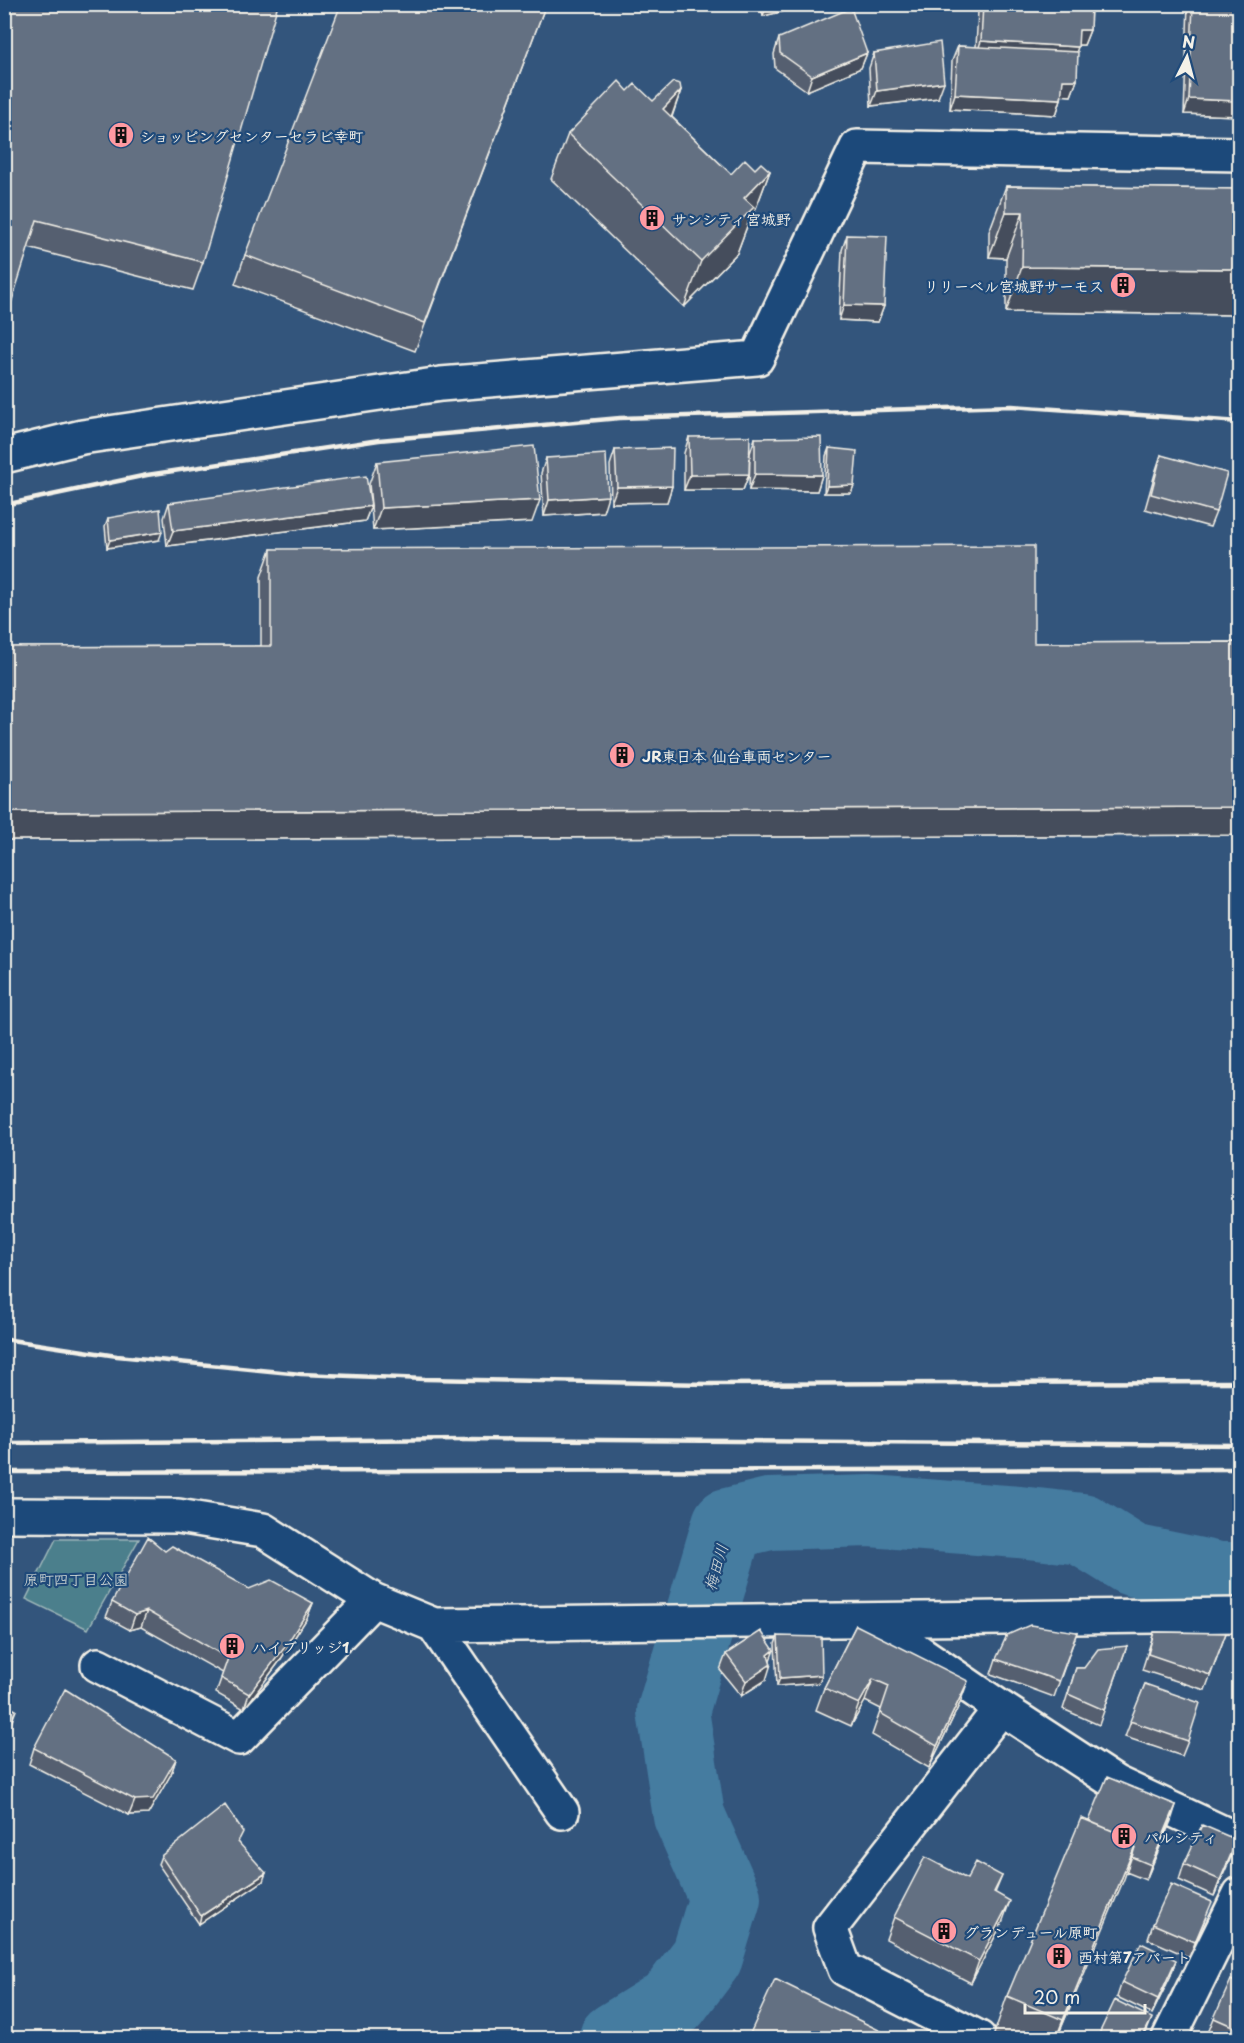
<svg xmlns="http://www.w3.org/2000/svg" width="1244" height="2043" viewBox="0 0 1244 2043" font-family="'Playpen Sans','Klee One',sans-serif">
	<rect width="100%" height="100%" fill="#33557c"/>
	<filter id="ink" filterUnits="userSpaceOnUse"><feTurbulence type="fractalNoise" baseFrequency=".0167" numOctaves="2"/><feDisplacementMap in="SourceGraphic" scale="12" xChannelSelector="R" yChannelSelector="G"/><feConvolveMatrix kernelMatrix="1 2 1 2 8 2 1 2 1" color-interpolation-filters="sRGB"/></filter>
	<g filter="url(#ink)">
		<path fill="#4b7f8c" stroke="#a0b8ba" stroke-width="1.5" d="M 56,1539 L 139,1539 L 88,1629 L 26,1599 Z"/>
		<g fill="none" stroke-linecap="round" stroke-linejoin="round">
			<path stroke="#447ba0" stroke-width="72" d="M 615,2038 L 673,2002 L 707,1957 L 725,1898 L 689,1816 L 673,1711 L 728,1524 L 769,1514 L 870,1511 L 1019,1522 L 1082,1529 L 1132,1560 L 1219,1578 L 1240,1578"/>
			<g stroke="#f4f1e8" stroke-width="38">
				<path id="minor" d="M 4,456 L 82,437 L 441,384 L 757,358 L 857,147 L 1240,154
					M 4,1515 L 178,1516 L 263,1530 L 373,1600 L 434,1625 L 1240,1615
					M 874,1621 L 1001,1708 L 1116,1783 L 1240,1841
					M 434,1625 L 562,1812
					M 98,1665 L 239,1738 L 373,1600
					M 979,2038 L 845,1969 L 830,1928 L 1001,1708
					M 1169,2038 L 1240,1894"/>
			</g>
			<use href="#minor" stroke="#1f4a7a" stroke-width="33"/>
			<path stroke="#f4f1e8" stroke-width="4.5" d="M 4,505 L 147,475 L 379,440 L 620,418 L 1012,406 L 1240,422
				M 4,1339 L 117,1356 L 301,1374 L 425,1379 L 708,1384 L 1240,1382
				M 4,1443 L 466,1439 L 1240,1445
				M 4,1472 L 1240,1469"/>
		</g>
		<path fill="#555f70" stroke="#f4f1e8" stroke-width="1.5" d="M 4,4 L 203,262 L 193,290 L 28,248 L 4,323 Z
			M 546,4 L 415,351 L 235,284 L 245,255 Z
			M 760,4 L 815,4 L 763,16 Z
			M 981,4 L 1091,4 L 1090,30 L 1084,45 L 1078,45 L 1076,52 L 1077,80 L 1071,96 L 1062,95 L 1061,99 L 1056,115 L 950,109 L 952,61 L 958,46 L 976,47 L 978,11 Z
			M 1188,4 L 1239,4 L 1239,116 L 1184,114 Z
			M 779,38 L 867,53 L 861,68 L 807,91 L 775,68 L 774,54 Z
			M 874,53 L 938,98 L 871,106 L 869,68 Z
			M 681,90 L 672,117 L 731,174 L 755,169 L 770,171 L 753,216 L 749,221 L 737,253 L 684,307 L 551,179 L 568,134 L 628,91 L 653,101 Z
			M 1006,186 L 1239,189 L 1239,315 L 1006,312 L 1006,258 L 989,257 L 989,232 Z
			M 847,235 L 884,306 L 878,322 L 839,320 L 842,250 Z
			M 689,437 L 749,474 L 743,490 L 684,490 L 684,453 Z
			M 755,438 L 822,475 L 817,491 L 749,490 L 750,453 Z
			M 829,448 L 854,485 L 851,493 L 824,493 L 826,456 Z
			M 615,450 L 672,486 L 667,502 L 611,503 L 610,465 Z
			M 1161,455 L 1216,512 L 1210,527 L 1145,509 L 1156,470 Z
			M 546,458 L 603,512 L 544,516 L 541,473 Z
			M 377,462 L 532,522 L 373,530 L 371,506 L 365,521 L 167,546 L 164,518 L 169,503 L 371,505 L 369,484 Z
			M 108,518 L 159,540 L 107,548 L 105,526 Z
			M 271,549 L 1034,643 L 1239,642 L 1239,835 L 4,840 L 4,647 L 261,646 L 261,577 Z
			M 165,1551 L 249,1589 L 313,1603 L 307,1618 L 279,1662 L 244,1709 L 216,1693 L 223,1673 L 141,1627 L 130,1630 L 106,1617 L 112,1602 Z
			M 856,1625 L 960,1703 L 929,1768 L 872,1735 L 881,1709 L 865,1701 L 851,1726 L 816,1710 L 824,1688 Z
			M 1077,1632 L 1054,1697 L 991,1674 L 996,1659 Z
			M 1154,1632 L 1226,1633 L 1205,1690 L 1142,1670 Z
			M 778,1636 L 819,1683 L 777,1686 L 775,1644 Z
			M 1127,1646 L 1099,1725 L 1063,1709 L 1076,1668 L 1084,1668 Z
			M 726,1654 L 770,1661 L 766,1680 L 741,1696 L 720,1670 Z
			M 1145,1684 L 1188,1741 L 1182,1756 L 1125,1737 Z
			M 34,1748 L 176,1759 L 171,1774 L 148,1814 L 129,1815 L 29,1764 Z
			M 1176,1805 L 1146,1880 L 1126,1872 L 1057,2038 L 1005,2038 L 994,2034 L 1007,1996 L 1089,1821 Z
			M 1237,1840 L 1214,1896 L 1179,1880 L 1184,1864 Z
			M 239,1843 L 263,1881 L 199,1924 L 158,1864 L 161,1856 Z
			M 1002,1876 L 995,1893 L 1002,1923 L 971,1983 L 886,1939 L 894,1917 L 967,1879 Z
			M 1206,1917 L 1189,1957 L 1148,1939 L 1153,1924 Z
			M 1239,1959 L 1239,1977 L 1234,1975 Z
			M 1171,1975 L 1152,2014 L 1117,1997 L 1122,1982 Z
			M 1239,1984 L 1239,2038 L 1221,2038 L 1208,2033 L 1214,2018 Z"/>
		<path fill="#454e5b" stroke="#f4f1e8" stroke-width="1.5" d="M 767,4 L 815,4 L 763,16 Z
			M 1079,30 L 1090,30 L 1084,45 L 1074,45 Z
			M 981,41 L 1078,47 L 1073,62 L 976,56 Z
			M 867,53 L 861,68 L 807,91 L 812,76 Z
			M 1063,80 L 1077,80 L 1071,96 L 1057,95 Z
			M 944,82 L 938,98 L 871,106 L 877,91 Z
			M 681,90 L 665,135 L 663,109 Z
			M 955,94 L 1061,99 L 1056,115 L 950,109 Z
			M 1189,99 L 1239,101 L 1239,116 L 1184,114 Z
			M 770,171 L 753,216 L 749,221 L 737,253 L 684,307 L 701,261 L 744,198 Z
			M 1006,212 L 1023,212 L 1006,258 L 989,257 Z
			M 1022,267 L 1239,269 L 1239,315 L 1006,312 Z
			M 844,305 L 884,306 L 878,322 L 839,320 Z
			M 749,474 L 743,490 L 684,490 L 690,475 Z
			M 755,474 L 822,475 L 817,491 L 749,490 Z
			M 854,485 L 851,493 L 824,493 L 827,486 Z
			M 672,486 L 667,502 L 611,503 L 617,487 Z
			M 608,496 L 603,512 L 544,516 L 549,500 Z
			M 540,500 L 532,522 L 373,530 L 381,508 Z
			M 371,506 L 365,521 L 167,546 L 173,531 Z
			M 162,532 L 159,540 L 107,548 L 110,540 Z
			M 1239,807 L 1239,835 L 4,840 L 4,812 Z
			M 313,1603 L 307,1618 L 279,1662 L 244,1709 L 249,1694 Z
			M 147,1611 L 141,1627 L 130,1630 L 135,1615 Z
			M 774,1650 L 768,1665 L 768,1655 Z
			M 771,1664 L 766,1680 L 741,1696 L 746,1681 Z
			M 822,1675 L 819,1683 L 777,1686 L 780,1678 Z
			M 873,1679 L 865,1701 L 851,1726 L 859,1704 Z
			M 968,1681 L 960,1703 L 929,1768 L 937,1746 Z
			M 16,1710 L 4,1743 L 4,1732 Z
			M 176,1759 L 171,1774 L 148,1814 L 129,1815 L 135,1800 Z
			M 1176,1805 L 1171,1821 L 1146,1880 L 1151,1865 Z
			M 1237,1840 L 1232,1855 L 1214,1896 L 1220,1880 Z
			M 1137,1841 L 1124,1879 L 1057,2038 L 1056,2038 L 1063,2020 Z
			M 266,1873 L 263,1881 L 199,1924 L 201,1916 Z
			M 1010,1901 L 1002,1923 L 971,1983 L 979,1961 Z
			M 1176,1960 L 1171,1975 L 1152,2014 L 1158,1999 Z
			M 1152,2018 L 1144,2038 L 1142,2038 Z"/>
		<path fill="#636f82" stroke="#f4f1e8" stroke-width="1.5" d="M 4,4 L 278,4 L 203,262 L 37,220 L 9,310 L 4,308 Z
			M 341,4 L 546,4 L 425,323 L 245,255 Z
			M 983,4 L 1091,4 L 1090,30 L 1079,30 L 1078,47 L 981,41 Z
			M 1193,4 L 1239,4 L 1239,101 L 1189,99 Z
			M 851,8 L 867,53 L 812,76 L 780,53 L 779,38 Z
			M 940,42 L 944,82 L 877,91 L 874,53 Z
			M 958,46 L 1078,52 L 1077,80 L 1063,80 L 1061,99 L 955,94 Z
			M 619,81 L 628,91 L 635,84 L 653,101 L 673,82 L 680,84 L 681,90 L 663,109 L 731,174 L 745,159 L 755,169 L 761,163 L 770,171 L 744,198 L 754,207 L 701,261 L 568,134 Z
			M 1006,186 L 1239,189 L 1239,269 L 1022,267 L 1023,212 L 1006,212 Z
			M 847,235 L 887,236 L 884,306 L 844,305 Z
			M 750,436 L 749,474 L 690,475 L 689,437 Z
			M 821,437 L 822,475 L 755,474 L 755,438 Z
			M 534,446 L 540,500 L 381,508 L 377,462 Z
			M 673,448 L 672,486 L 617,487 L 615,450 Z
			M 829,448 L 857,451 L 854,485 L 827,486 Z
			M 606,454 L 608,496 L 549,500 L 546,458 Z
			M 1161,455 L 1227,473 L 1216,512 L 1151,494 Z
			M 366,476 L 371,506 L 173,531 L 169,503 Z
			M 160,509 L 162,532 L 110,540 L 108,518 Z
			M 1034,546 L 1034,643 L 1239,642 L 1239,807 L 4,812 L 4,647 L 271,646 L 271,549 Z
			M 148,1537 L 165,1551 L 172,1546 L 249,1589 L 271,1580 L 313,1603 L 285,1647 L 249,1694 L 221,1678 L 228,1658 L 147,1611 L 135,1615 L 112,1602 Z
			M 856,1625 L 968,1681 L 937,1746 L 880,1713 L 889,1686 L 873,1679 L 859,1704 L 824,1688 Z
			M 1030,1625 L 1077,1632 L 1059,1681 L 996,1659 L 1007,1635 Z
			M 761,1631 L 774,1650 L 768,1655 L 771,1664 L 746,1681 L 726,1654 Z
			M 1154,1632 L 1226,1633 L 1210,1675 L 1148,1654 Z
			M 778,1636 L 821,1637 L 822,1675 L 780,1678 Z
			M 1127,1646 L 1104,1710 L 1068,1694 L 1076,1668 L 1084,1668 L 1098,1649 Z
			M 1145,1684 L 1200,1703 L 1188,1741 L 1130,1721 Z
			M 65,1689 L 176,1759 L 153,1799 L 135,1800 L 34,1748 Z
			M 4,1704 L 16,1710 L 4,1732 Z
			M 1107,1777 L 1176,1805 L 1151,1865 L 1132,1857 L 1137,1841 L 1089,1821 Z
			M 225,1805 L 243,1832 L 238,1842 L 266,1873 L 201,1916 L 161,1856 Z
			M 1081,1818 L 1137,1841 L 1063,2020 L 1007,1996 Z
			M 1202,1825 L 1237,1840 L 1220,1880 L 1184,1864 Z
			M 925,1857 L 967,1879 L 976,1862 L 1002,1876 L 994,1892 L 1010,1901 L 979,1961 L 894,1917 Z
			M 1171,1884 L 1212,1902 L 1195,1942 L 1153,1924 Z
			M 1141,1943 L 1176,1960 L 1158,1999 L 1122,1982 Z
			M 775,1979 L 895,2038 L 748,2038 Z
			M 1231,1980 L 1239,1984 L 1239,2029 L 1214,2018 Z
			M 1115,2000 L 1152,2018 L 1142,2038 L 1097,2038 Z
			M 733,2030 L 745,2038 L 729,2038 Z"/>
	</g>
	<defs>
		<g id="building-disc" transform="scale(1.35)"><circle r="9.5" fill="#ff9aa2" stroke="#1f4a7a"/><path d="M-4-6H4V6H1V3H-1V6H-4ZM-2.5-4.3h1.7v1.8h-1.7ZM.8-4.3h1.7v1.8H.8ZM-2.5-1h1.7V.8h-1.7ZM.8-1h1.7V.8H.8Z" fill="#111"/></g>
	</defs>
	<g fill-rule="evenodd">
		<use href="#building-disc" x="121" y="135"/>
		<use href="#building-disc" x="652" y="218"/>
		<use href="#building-disc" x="1123" y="285"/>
		<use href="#building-disc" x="622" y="755"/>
		<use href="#building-disc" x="232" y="1646"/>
		<use href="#building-disc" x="1124" y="1836"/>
		<use href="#building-disc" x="944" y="1931"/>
		<use href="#building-disc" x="1059" y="1956"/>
	</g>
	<g text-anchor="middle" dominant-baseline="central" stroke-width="4.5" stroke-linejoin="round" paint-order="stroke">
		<g font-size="15" font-weight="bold" fill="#f4f1e8" stroke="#1f4a7a" text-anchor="start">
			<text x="140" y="135">ショッピングセンターセラビ幸町</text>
			<text x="672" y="218">サンシティ宮城野</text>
			<text x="1104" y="285" text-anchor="end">リリーベル宮城野サーモス</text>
			<text x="642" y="755">JR東日本 仙台車両センター</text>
			<text x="252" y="1646">ハイブリッジ1</text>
			<text x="1144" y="1836">パルシティ</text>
			<text x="964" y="1931">グランデュール原町</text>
			<text x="1078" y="1956">西村第7アパート</text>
		</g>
		<g font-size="15" fill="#dbe0da" stroke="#1f4a7a">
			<text x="76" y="1578">原町四丁目公園</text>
		</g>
		<g font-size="16" font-style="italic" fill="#dadfdd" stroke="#1f4a7a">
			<text transform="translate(715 1567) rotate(-74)">梅田川</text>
		</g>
	</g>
	<rect width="1244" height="2043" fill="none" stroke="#1f4a7a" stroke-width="24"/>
	<rect x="12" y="12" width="1220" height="2019" fill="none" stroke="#f4f1e8" stroke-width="2" filter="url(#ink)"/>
	<g transform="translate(1187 57) rotate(6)" stroke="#1f4a7a" stroke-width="4.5" paint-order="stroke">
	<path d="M0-4.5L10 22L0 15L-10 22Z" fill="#f4f1e8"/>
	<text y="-9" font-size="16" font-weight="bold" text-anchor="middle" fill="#f4f1e8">N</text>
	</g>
	<path d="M1025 2004v9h120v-9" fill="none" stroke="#f4f1e8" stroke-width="3"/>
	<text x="1034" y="2004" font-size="18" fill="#f4f1e8" stroke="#1f4a7a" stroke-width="4.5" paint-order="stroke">20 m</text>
</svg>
